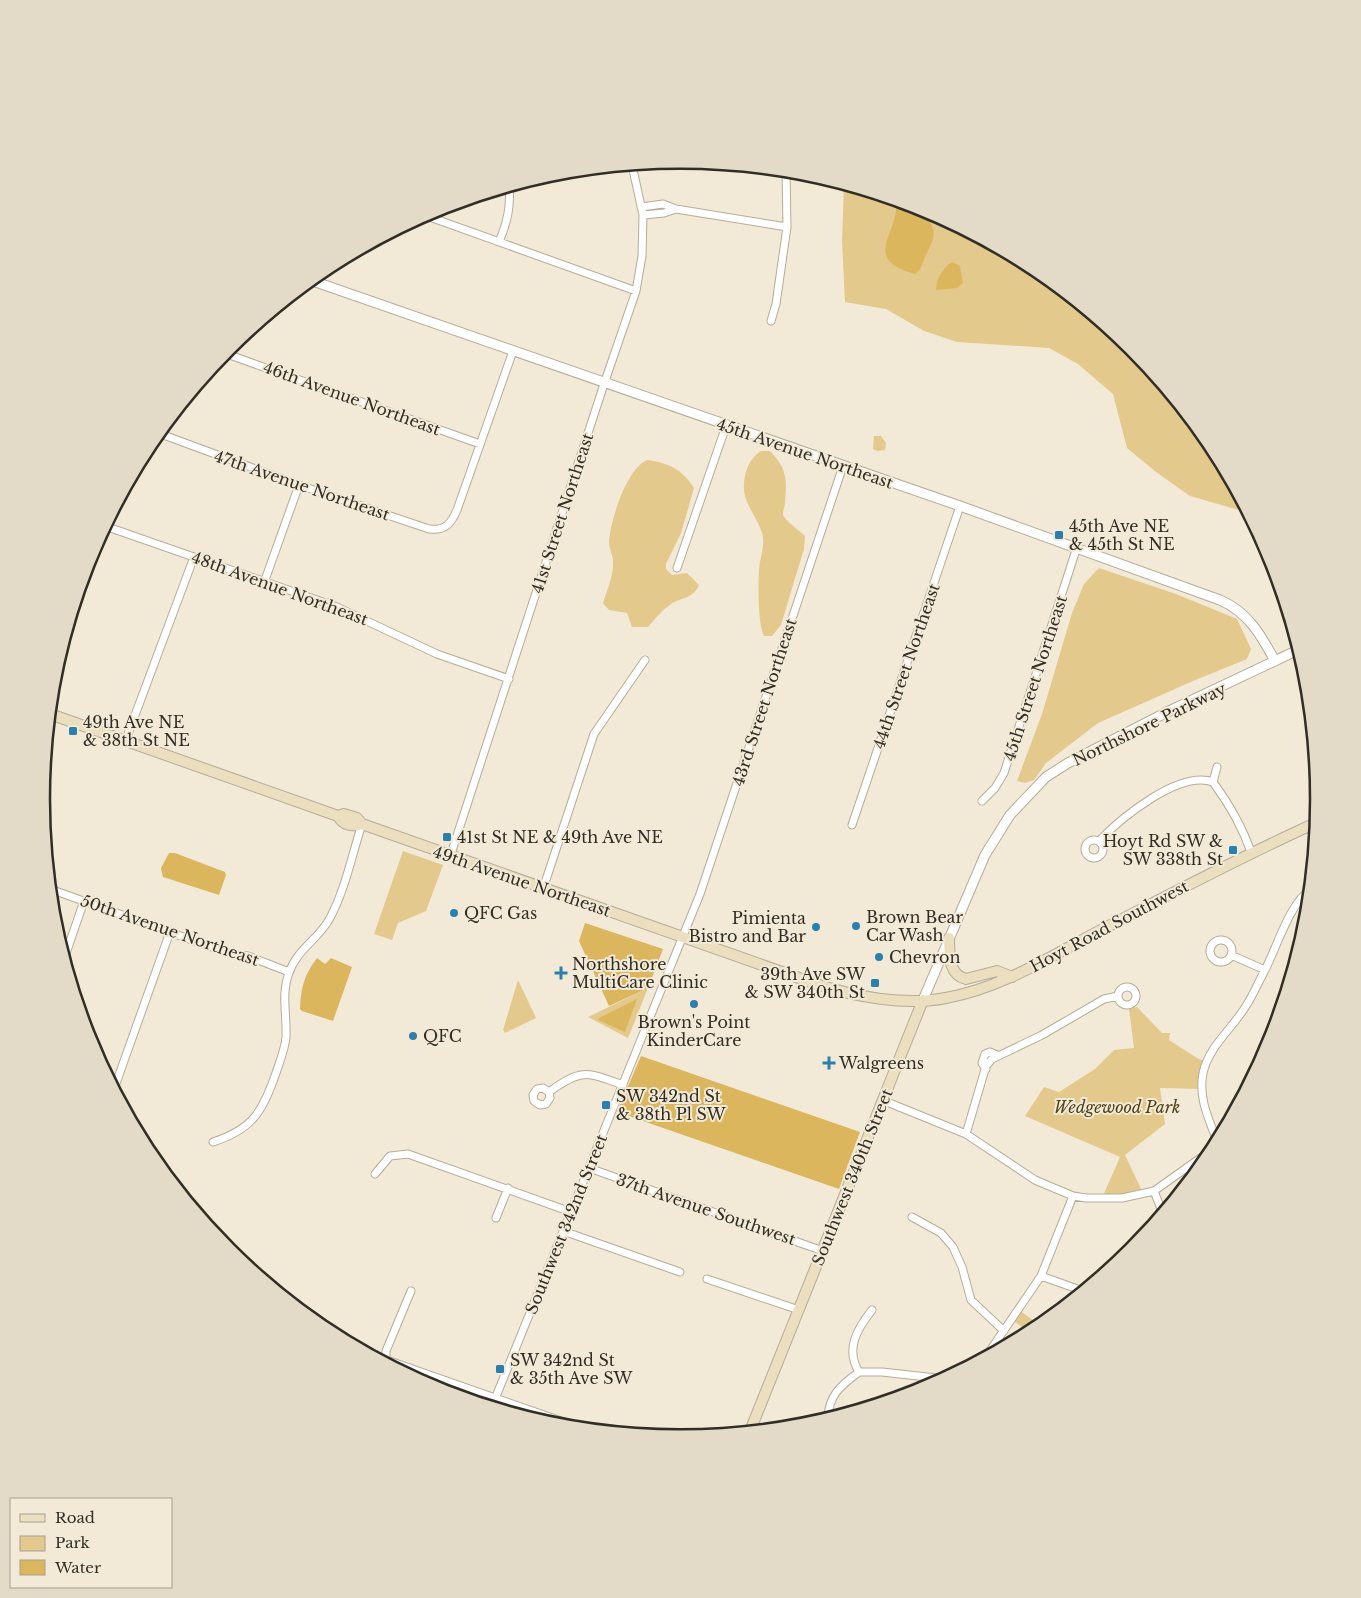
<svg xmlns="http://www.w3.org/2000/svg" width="1361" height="1598" viewBox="0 0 1361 1598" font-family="'Libre Baskerville',serif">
	<rect width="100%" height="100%" fill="#f2ead6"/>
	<path fill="#e4c98d" d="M 844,184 L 925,209 L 1036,268 L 1133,347 L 1212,444 L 1249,513 L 1190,496 L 1156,472 L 1127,448 L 1113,394 L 1078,364 L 1049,348 L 957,342 L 924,331 L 886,309 L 845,302 L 842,241 Z
		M 874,436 L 881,436 L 886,443 L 885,450 L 877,451 L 873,449 Z
		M 761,451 L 770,451 C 787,469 787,478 785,502 C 785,506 783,510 783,514 C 784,520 799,530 805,536 L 804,549 L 781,625 L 772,636 L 764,636 C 758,624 758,585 759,571 C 759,559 766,546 762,533 C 758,519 746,506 744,491 C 743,475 748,459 761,451 Z
		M 647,460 C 669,463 682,469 694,488 L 681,533 L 666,564 L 666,569 L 672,575 L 687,573 L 699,585 C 693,599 682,597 671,604 C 662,610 655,619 648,627 L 632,627 L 627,613 L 609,610 L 603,603 C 607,590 614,575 613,561 C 613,555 609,549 609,542 C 610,521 627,468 647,460 Z
		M 1099,568 L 1176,594 L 1237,619 L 1251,649 L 1247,659 L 1193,681 L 1098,723 L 1046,763 L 1034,780 L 1025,783 L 1017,781 L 1042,714 L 1072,613 L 1084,584 Z
		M 403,851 L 443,865 L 426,911 L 398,923 L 392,940 L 374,934 Z
		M 518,980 L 536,1018 L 505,1033 L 503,1030 Z
		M 648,988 L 628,1038 L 588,1017 Z
		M 1137,1007 L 1162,1033 L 1170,1033 L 1169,1040 L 1197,1058 L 1206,1062 L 1202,1089 L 1160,1088 L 1165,1124 L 1125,1155 L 1143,1193 L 1102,1198 L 1120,1157 L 1025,1116 L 1044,1087 L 1059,1092 L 1095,1069 L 1114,1050 L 1134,1048 L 1129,1009 Z
		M 1019,1310 L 1041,1326 L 1031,1333 L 1012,1320 Z"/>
	<path fill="#dcb65c" d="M 896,200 L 925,208 C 935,236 938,230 925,257 C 922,264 921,270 915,274 C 859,258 900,235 896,200 Z
		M 952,262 L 960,266 L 963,283 L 957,288 L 936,290 C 936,280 943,267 952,262 Z
		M 169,853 L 175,853 L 225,872 L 226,875 L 219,895 L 163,877 L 161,868 Z
		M 585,923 L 663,949 L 648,988 L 609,1006 L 579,941 Z
		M 317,958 L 325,964 L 331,958 L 352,967 L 333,1021 L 302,1011 L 300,1009 C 301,988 304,975 317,958 Z
		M 637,999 L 625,1032 L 598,1020 L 599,1018 Z
		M 641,1056 L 860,1132 L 839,1189 L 617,1112 Z"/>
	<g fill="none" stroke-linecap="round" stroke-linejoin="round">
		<g stroke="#b5ac9a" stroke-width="9">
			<path id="minor" d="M 641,207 L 663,204 L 676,209 L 787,227
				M 424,215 L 636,291
				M 643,215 L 664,213 L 676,209
				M 499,242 C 507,223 511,207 509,186
				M 771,321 L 776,304 L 787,227 L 786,170
				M 224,353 L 480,444
				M 158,433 L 299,485 L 429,529 C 445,531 451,524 457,510 L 513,351
				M 105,526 L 337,607 L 437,654 L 509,679
				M 677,568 L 726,426
				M 265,580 L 299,485
				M 49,724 L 52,715
				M 125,742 L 194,557
				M 1213,782 L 1217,767
				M 982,801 L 995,788 L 1004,773 L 1076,550
				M 852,825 L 960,506
				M1085 849a9 9 0 1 1 18 0a9 9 0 1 1-18 0Z
				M 1099,841 C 1121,818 1179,770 1213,782 C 1229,804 1242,826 1251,852
				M 450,857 L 604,384 L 636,291 L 642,256 L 643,215 L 632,165
				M 50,889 L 228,953 L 248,956 L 289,972
				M 543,889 L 594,734 L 645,660
				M1210 951a11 11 0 1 1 22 0a11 11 0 1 1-22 0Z
				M 1231,955 L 1265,970
				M 64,959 L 84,901
				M1118 996a9 9 0 1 1 18 0a9 9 0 1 1-18 0Z
				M 986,1069 L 982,1063 L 985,1054 L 990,1052 L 997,1055
				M 114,1089 L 170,932
				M 549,1092 L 550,1098 L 546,1104 L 540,1105 L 534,1101 L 533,1095 L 537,1089 L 543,1088 L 549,1092 C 582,1068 587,1072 623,1085
				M 882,1100 L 966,1134 L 1035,1180 L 1073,1196 L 1086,1198 L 1122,1198 L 1154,1191 L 1216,1147
				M 966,1134 L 986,1066 L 992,1059 L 1042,1035 L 1104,999 L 1118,996
				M 213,1142 C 253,1129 263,1111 276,1073 C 280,1061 285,1049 286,1037 C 287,1014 281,994 289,973 C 297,949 319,939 330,918 C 345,890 352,855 362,824
				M 1218,1143 C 1209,1120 1198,1098 1203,1073 C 1209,1046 1232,1029 1246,1006 C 1253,995 1258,983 1264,972 C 1275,952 1291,899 1311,890
				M 589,1168 L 823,1251
				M 375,1174 L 390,1156 L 408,1154 L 571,1212
				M 1154,1191 L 1163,1214
				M 912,1217 L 941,1233 L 953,1247 L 962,1267 L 971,1300 L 1004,1331
				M 496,1218 L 508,1188
				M 563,1231 L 680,1272
				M 1041,1276 L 1083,1291
				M 707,1279 L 799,1310
				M 985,1358 L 1041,1276 L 1073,1196
				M 386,1363 L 386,1351 L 411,1291
				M 859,1372 L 882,1372 L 945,1379
				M 495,1399 L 700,894 L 843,466
				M 828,1419 C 828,1396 841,1385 859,1372 C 845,1349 857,1329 872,1310"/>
		</g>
		<g stroke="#b5ac9a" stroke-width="11">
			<path id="tertiary" d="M 310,280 L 960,506 L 1220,600 C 1248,612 1261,635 1275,661
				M 923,1000 L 985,855 L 1010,815 L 1046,777 L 1068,763 L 1171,710 L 1300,649
				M 375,1357 L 578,1428"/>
		</g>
		<g stroke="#b5ac9a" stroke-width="12">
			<path id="secondary" d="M 50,714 L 338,816 C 343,825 352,827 362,824 L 816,984 C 856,997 905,1006 946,998 C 1002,988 1051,956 1101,930 C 1173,893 1244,855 1318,822
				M 338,816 L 344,814 L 357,818 L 362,824
				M 949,938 C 950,953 947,974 966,979 L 997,971 L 1012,977
				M 750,1431 L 923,1000"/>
		</g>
		<use href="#minor" stroke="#fff" stroke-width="7"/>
		<use href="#tertiary" stroke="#fff" stroke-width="9"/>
		<use href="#secondary" stroke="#ebdfbf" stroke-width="10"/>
	</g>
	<g fill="#2880af" stroke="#f2ead6" stroke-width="2">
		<rect x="1054" y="530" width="10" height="10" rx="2.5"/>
		<rect x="68" y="726" width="10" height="10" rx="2.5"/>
		<rect x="442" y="832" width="10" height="10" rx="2.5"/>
		<rect x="1228" y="845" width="10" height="10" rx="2.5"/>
		<circle cx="454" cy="913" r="5"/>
		<circle cx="856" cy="926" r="5"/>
		<circle cx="816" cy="927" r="5"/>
		<circle cx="879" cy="957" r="5"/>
		<path d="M558.5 965.5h5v5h5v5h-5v5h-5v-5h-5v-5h5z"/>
		<rect x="870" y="978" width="10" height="10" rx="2.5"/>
		<circle cx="694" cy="1004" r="5"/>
		<circle cx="413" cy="1036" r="5"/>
		<path d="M826.5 1055.5h5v5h5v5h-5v5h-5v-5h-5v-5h5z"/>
		<rect x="601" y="1100" width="10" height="10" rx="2.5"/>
		<rect x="495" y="1364" width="10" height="10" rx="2.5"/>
	</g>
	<g text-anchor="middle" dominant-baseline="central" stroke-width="4" stroke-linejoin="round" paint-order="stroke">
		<g font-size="16" fill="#312e26" stroke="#f2ead6">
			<text transform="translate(352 398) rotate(20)">46th Avenue Northeast</text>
			<text transform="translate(805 453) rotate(19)">45th Avenue Northeast</text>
			<text transform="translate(302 485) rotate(19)">47th Avenue Northeast</text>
			<text transform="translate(562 513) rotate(-72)">41st Street Northeast</text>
			<text transform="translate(280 588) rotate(20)">48th Avenue Northeast</text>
			<text transform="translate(906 666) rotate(-71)">44th Street Northeast</text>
			<text transform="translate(1035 678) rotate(-72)">45th Street Northeast</text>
			<text transform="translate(764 702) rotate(-72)">43rd Street Northeast</text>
			<text transform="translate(1149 724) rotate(-26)">Northshore Parkway</text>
			<text transform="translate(522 881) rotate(19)">49th Avenue Northeast</text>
			<text transform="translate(1109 926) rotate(-28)">Hoyt Road Southwest</text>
			<text transform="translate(170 930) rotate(19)">50th Avenue Northeast</text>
			<text transform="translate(852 1177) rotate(-68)">Southwest 340th Street</text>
			<text transform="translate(706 1209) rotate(19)">37th Avenue Southwest</text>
			<text transform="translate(566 1224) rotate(-68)">Southwest 342nd Street</text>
		</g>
		<g font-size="16" fill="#312e26" stroke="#f2ead6" text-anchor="start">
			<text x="1069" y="526">45th Ave NE<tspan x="1069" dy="18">&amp; 45th St NE</tspan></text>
			<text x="83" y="722">49th Ave NE<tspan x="83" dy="18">&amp; 38th St NE</tspan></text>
			<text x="457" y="837">41st St NE &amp; 49th Ave NE</text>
			<text x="1223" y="841" text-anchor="end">Hoyt Rd SW &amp;<tspan x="1223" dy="18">SW 338th St</tspan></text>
			<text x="464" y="913">QFC Gas</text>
			<text x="866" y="917">Brown Bear<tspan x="866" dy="18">Car Wash</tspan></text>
			<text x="806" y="918" text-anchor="end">Pimienta<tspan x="806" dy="18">Bistro and Bar</tspan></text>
			<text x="889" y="957">Chevron</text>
			<text x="572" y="964">Northshore<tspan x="572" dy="18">MultiCare Clinic</tspan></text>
			<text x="865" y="974" text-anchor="end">39th Ave SW<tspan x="865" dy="18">&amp; SW 340th St</tspan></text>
			<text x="694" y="1022" text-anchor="middle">Brown's Point<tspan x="694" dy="18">KinderCare</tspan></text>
			<text x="423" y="1036">QFC</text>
			<text x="839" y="1063">Walgreens</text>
			<text x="616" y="1096">SW 342nd St<tspan x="616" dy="18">&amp; 38th Pl SW</tspan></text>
			<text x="510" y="1360">SW 342nd St<tspan x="510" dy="18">&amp; 35th Ave SW</tspan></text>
		</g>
		<g font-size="16" font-style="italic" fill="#4f3f18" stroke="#f2ead6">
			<text x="1117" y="1107">Wedgewood Park</text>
		</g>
	</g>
	<path d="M0 0H1361V1598H0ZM50 799a630 630 0 1 1 1260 0a630 630 0 1 1-1260 0Z" fill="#e3dbc8" fill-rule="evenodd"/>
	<path fill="none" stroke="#312e26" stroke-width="2.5" d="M50 799a630 630 0 1 1 1260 0a630 630 0 1 1-1260 0Z"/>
	<rect x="10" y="1498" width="162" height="90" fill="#f2ead6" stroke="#a59f90"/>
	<rect x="20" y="1514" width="25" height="8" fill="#ebdfbf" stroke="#a59f90"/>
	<text x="55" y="1523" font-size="15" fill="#312e26">Road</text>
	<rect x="20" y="1536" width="25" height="15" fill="#e4c98d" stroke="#a59f90"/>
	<text x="55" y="1548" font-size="15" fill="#312e26">Park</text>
	<rect x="20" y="1560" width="25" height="15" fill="#dcb65c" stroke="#a59f90"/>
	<text x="55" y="1573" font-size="15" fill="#312e26">Water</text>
</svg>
